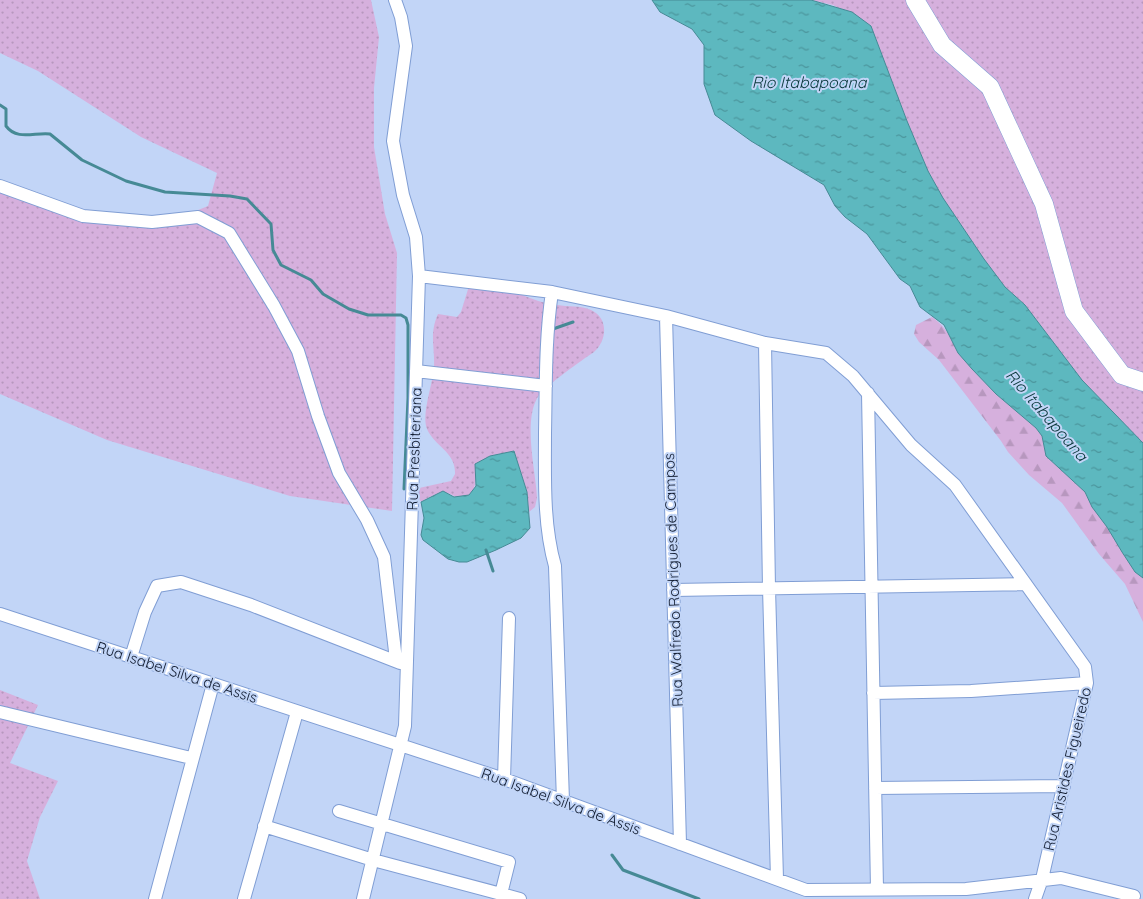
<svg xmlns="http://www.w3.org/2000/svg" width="1143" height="899" viewBox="0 0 1143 899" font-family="Quicksand,sans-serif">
	<defs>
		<pattern id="green-dots" width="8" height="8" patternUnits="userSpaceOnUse" patternTransform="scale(1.25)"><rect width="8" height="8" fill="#d6b0dd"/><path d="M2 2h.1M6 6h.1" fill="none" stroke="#b797be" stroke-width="1.8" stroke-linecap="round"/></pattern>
		<pattern id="forest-firs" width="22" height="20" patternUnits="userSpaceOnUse" patternTransform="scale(1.25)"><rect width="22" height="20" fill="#d6b0dd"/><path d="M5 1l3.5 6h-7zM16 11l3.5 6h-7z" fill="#b797be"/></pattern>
		<pattern id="water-ripples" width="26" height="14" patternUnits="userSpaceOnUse" patternTransform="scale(1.25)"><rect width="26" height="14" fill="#5db8bf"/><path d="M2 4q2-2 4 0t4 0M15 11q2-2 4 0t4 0" fill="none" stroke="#4b959c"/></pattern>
	</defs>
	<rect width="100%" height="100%" fill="#c2d5f7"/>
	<path fill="url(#green-dots)" d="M 0,0 L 371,0 L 379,37 L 374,88 L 374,147 L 385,214 L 397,253 L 392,511 L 290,496 L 107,440 L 0,394 L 0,190 L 79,212 L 176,219 L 208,206 L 217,173 L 141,137 L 38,71 L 0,53 Z
		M 811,0 L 1143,0 L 1143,443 L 1082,380 L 1025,305 L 1005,287 L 984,259 L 943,198 L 928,171 L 907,121 L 871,26 L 833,5 Z
		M 498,285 C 516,292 537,303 557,305 C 568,307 581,305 591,310 C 609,318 607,341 594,352 C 582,360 547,385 539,395 C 522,420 536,471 537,498 L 535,507 L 529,512 L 527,492 L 514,451 L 490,456 L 476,470 C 477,483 474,500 457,497 C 453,496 450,493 446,493 C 436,493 429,497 421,502 L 416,493 L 419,488 L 451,481 L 455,474 C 456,452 435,447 427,429 C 421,414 433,384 434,367 C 435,347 429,334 438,314 L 457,317 L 461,312 L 469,286 Z
		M 0,690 L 38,705 L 10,763 L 58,781 L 40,817 L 27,861 L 40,899 L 0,899 Z"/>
	<path fill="url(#forest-firs)" d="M 932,317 C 951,330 956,351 971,368 C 990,389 1015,408 1036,428 L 1042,436 L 1046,456 L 1085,492 L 1092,507 L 1107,527 L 1122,552 L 1135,572 L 1143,578 L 1143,622 L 1125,584 L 1099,554 L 1062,503 L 1029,475 L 1008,452 L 1001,441 L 939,360 L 919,342 L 914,334 L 916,325 Z"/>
	<path fill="url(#water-ripples)" stroke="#468a95" d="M 652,0 L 811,0 L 852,12 L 871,26 L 907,121 L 928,171 L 943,198 L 984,259 L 1005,287 L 1025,305 L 1082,380 L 1143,443 L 1143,578 L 1135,572 L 1122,552 L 1107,527 L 1092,507 L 1085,492 L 1046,456 L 1042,436 L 1036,428 L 996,394 L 972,369 L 958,353 L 944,325 L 920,307 L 910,286 L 900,279 L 867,234 L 845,217 L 835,206 L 824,185 L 751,141 L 715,115 L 704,84 L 704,45 L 692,29 L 660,12 Z
		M 514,451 L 527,492 L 530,528 L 521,538 L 496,550 L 467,562 L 459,562 L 448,559 L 423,540 L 421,535 L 424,518 L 421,502 L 443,491 L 454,497 L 469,495 L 476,486 L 475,464 L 490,456 Z"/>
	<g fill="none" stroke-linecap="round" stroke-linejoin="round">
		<path stroke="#468a95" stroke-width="3" d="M 0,105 L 6,109 L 6,126 C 17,141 35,132 50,134 L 82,160 L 126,181 L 165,192 L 230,196 L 247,199 L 271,224 L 273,250 L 281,265 L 311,280 L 323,294 L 349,309 L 368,315 L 401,315 L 406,318 L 408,325 L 408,398 L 404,489
			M 553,329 L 573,322
			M 486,550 L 493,571
			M 612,855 L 623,870 L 699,899"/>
		<g stroke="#809ed4" stroke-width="14">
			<path id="street" d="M 0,186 L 83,216 L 152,222 L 198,217 L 229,233 L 274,306 L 298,351 L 318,416 L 339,473 L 367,520 L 384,557 L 396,660
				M 419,276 L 552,292 L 666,316 L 765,343 L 826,353 L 853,376 L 911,445 L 955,485 L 1085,667 L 1087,683 L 1042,879 L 1035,899
				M 552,292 C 545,339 546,386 545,433 C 545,477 543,524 555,566 L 563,801
				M 666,316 L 680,844
				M 765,343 L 769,588 L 777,879
				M 416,371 L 546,386
				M 868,393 L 877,889
				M 673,590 L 1026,584
				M 0,614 L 504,779 L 806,890 L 966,889 L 1061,878 L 1134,896
				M 131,657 L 145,612 L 157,586 L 181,582 L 251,605 L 400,663
				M 873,693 L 971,691 L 1087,683
				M 0,712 L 191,758
				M 504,779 L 509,618
				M 875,788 L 1064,786
				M 339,811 L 509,862 L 501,894
				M 264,826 L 373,860 L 520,899
				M 155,899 L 213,684
				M 244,899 L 297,712
				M 363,899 L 405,726 L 419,276 L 416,237 L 403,195 L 393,141 L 406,46 L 401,17 L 395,0"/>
		</g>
		<g stroke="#809ed4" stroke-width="19">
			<path id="secondary" d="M 915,0 L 942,45 L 990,87 L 1044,204 L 1074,311 L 1122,375 L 1143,382"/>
		</g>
		<use href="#street" stroke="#fff" stroke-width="12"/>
		<use href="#secondary" stroke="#fff" stroke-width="18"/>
	</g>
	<g text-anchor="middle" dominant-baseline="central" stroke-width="4" stroke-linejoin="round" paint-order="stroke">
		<g font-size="15" fill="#121d32" stroke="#c2d5f7">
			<text transform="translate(414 449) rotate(-88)">Rua Presbiteriana</text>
			<text transform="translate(673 580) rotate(-92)">Rua Walfredo Rodrigues de Campos</text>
			<text transform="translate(177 672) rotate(18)">Rua Isabel Silva de Assis</text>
			<text transform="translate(1067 769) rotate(-77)">Rua Aristides Figueiredo</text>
			<text transform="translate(561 801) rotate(20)">Rua Isabel Silva de Assis</text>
		</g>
		<g font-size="16" font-style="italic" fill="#083639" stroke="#c2d5f7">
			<text x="809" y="82">Rio Itabapoana</text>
			<text transform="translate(1047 415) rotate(49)">Rio Itabapoana</text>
		</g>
	</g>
</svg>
